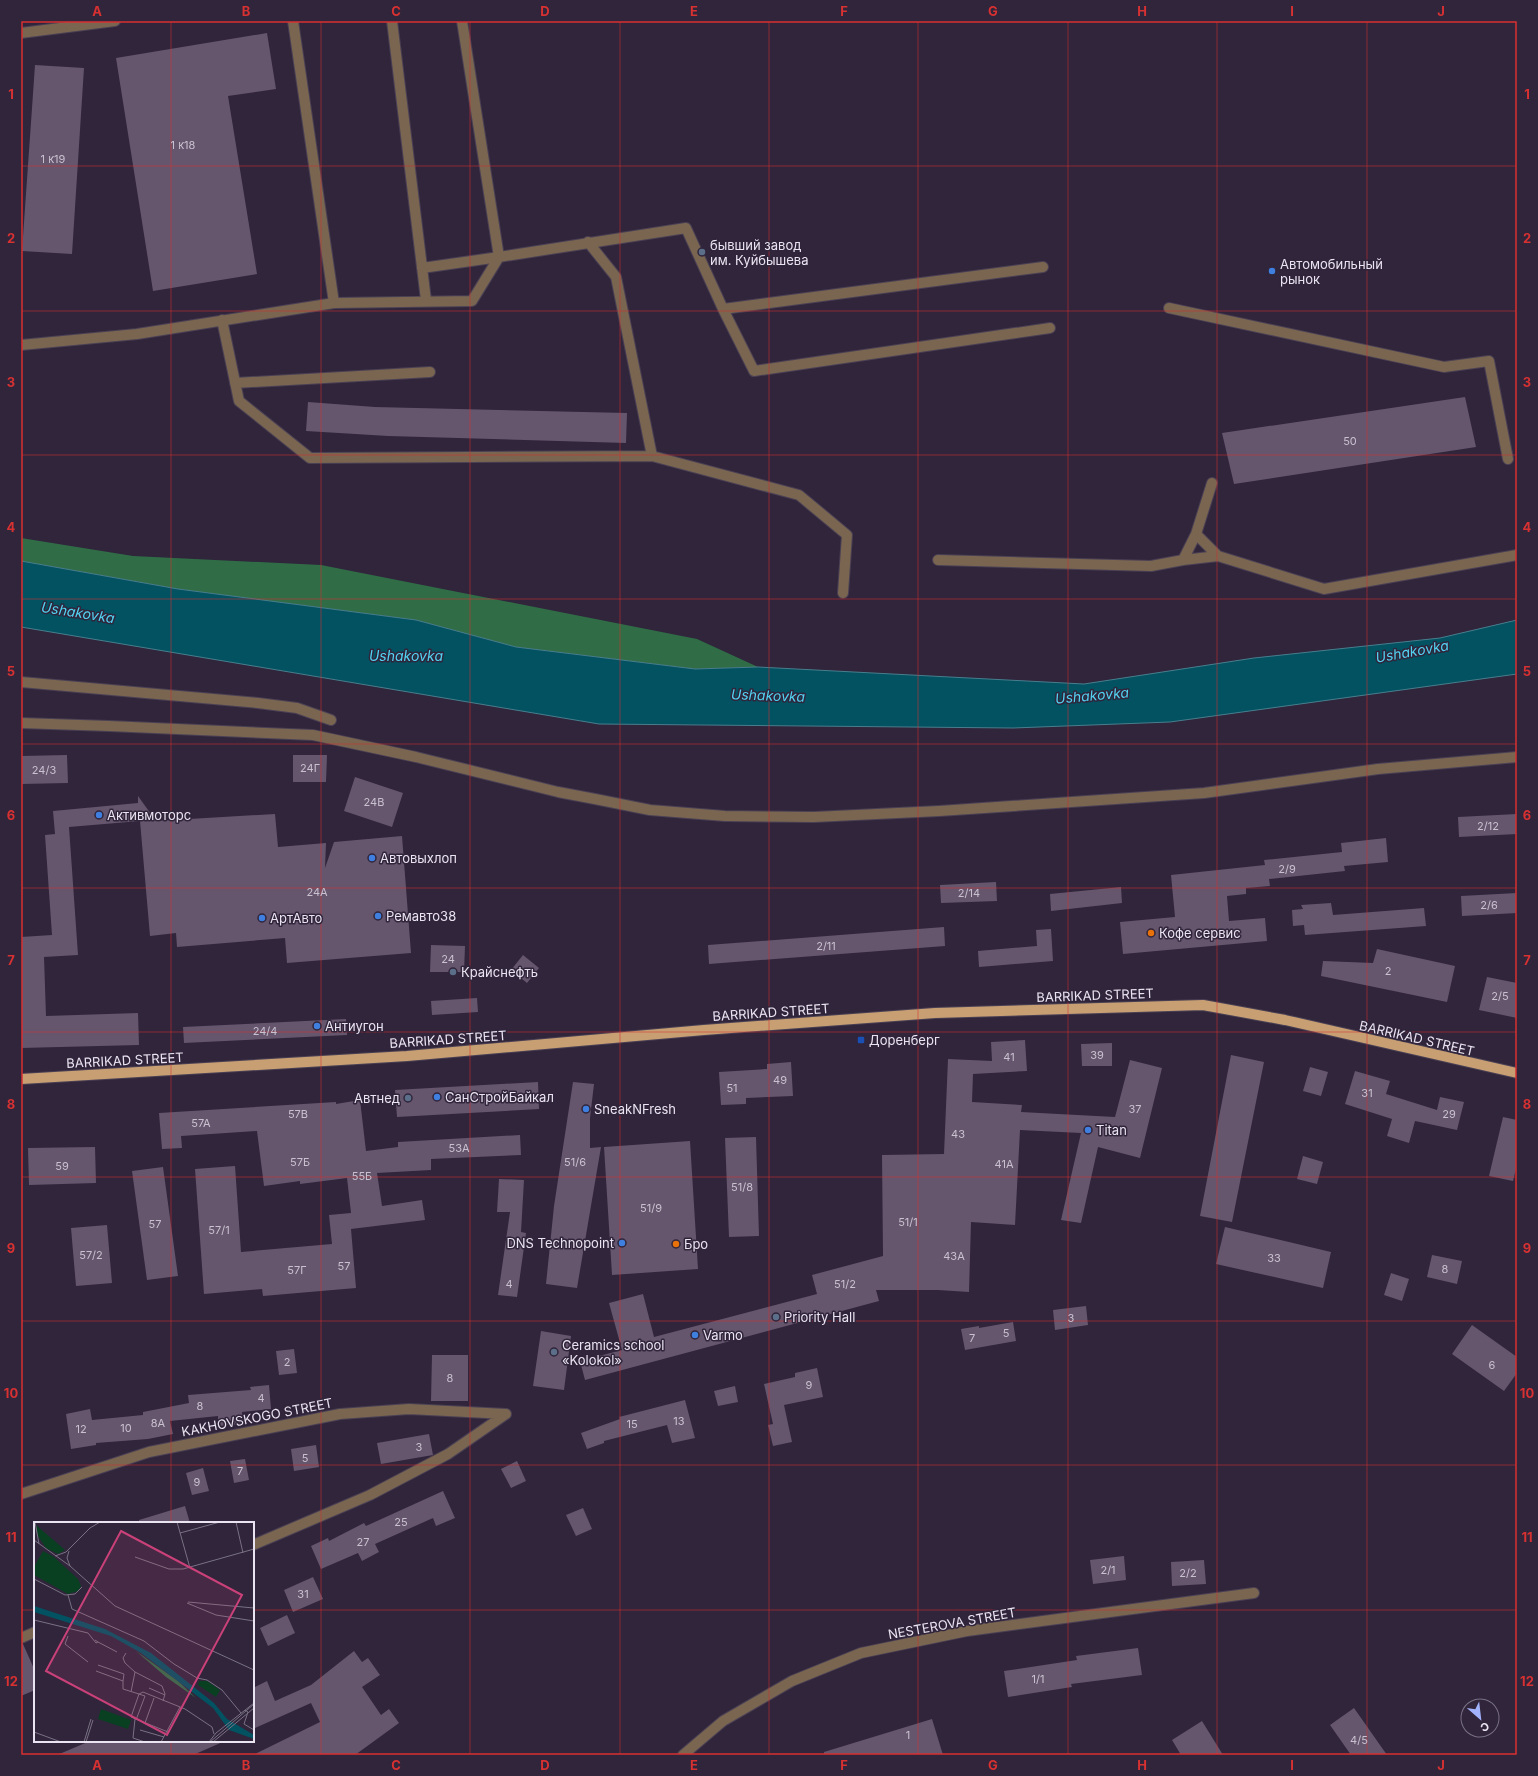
<svg xmlns="http://www.w3.org/2000/svg" width="1538" height="1776" viewBox="0 0 1538 1776" font-family="Inter,sans-serif">
	<rect width="100%" height="100%" fill="#30253b"/>
	<path fill="#306d47" d="M 21,538 L 133,556 L 321,565 L 697,639 L 758,667 L 695,669 L 516,647 L 416,620 L 178,589 L 21,561 Z"/>
	<path fill="#025262" stroke="#487e8d" d="M 21,561 L 178,589 L 416,620 L 516,647 L 695,669 L 758,667 L 1084,684 L 1254,658 L 1440,638 L 1517,620 L 1517,674 L 1170,722 L 1013,728 L 599,724 L 21,627 Z"/>
	<path fill="#65566d" d="M 267,33 L 276,89 L 228,96 L 257,274 L 153,291 L 116,58 Z
		M 35,65 L 84,68 L 72,254 L 22,251 Z
		M 1465,397 L 1476,447 L 1234,484 L 1222,433 Z
		M 308,402 L 375,407 L 627,413 L 626,443 L 388,436 L 306,431 Z
		M 67,755 L 68,783 L 21,784 L 21,756 Z
		M 293,755 L 327,755 L 326,782 L 293,782 Z
		M 355,777 L 403,793 L 392,827 L 344,811 Z
		M 138,796 L 156,821 L 275,814 L 278,847 L 326,843 L 325,868 L 334,842 L 402,836 L 411,953 L 287,963 L 285,938 L 177,947 L 176,933 L 150,936 L 140,821 L 69,827 L 78,955 L 44,957 L 46,1016 L 138,1013 L 139,1045 L 21,1048 L 21,937 L 52,935 L 45,835 L 55,834 L 53,811 L 138,803 Z
		M 1517,814 L 1517,834 L 1459,837 L 1458,817 Z
		M 1386,838 L 1388,862 L 1344,866 L 1345,871 L 1269,879 L 1270,886 L 1246,888 L 1246,894 L 1227,896 L 1229,921 L 1265,918 L 1267,941 L 1123,954 L 1120,922 L 1175,917 L 1171,875 L 1265,865 L 1264,860 L 1342,852 L 1341,843 Z
		M 996,882 L 997,901 L 941,903 L 940,885 Z
		M 1121,887 L 1122,903 L 1051,911 L 1050,894 Z
		M 1517,893 L 1517,913 L 1462,916 L 1461,896 Z
		M 1331,903 L 1333,915 L 1424,908 L 1426,926 L 1305,935 L 1304,925 L 1293,926 L 1292,910 L 1303,909 L 1301,905 Z
		M 944,927 L 945,946 L 709,964 L 708,945 Z
		M 1051,929 L 1053,961 L 979,967 L 978,951 L 1037,946 L 1036,930 Z
		M 431,945 L 465,946 L 464,972 L 430,972 Z
		M 1377,949 L 1455,966 L 1447,1002 L 1321,976 L 1323,961 L 1373,963 Z
		M 523,955 L 539,968 L 527,983 L 511,970 Z
		M 1487,977 L 1517,983 L 1517,1018 L 1479,1010 Z
		M 477,998 L 478,1012 L 432,1015 L 431,1001 Z
		M 346,1019 L 347,1035 L 184,1043 L 183,1027 Z
		M 1025,1040 L 1027,1071 L 973,1074 L 972,1102 L 1022,1105 L 1021,1112 L 1115,1117 L 1130,1060 L 1162,1068 L 1140,1158 L 1098,1147 L 1081,1223 L 1061,1220 L 1081,1133 L 1020,1130 L 1015,1225 L 971,1222 L 969,1292 L 938,1290 L 876,1290 L 879,1301 L 585,1380 L 580,1361 L 622,1350 L 609,1303 L 643,1294 L 654,1337 L 817,1294 L 812,1275 L 883,1256 L 882,1155 L 944,1154 L 948,1059 L 992,1061 L 991,1042 Z
		M 1112,1043 L 1112,1066 L 1082,1066 L 1081,1044 Z
		M 1231,1055 L 1264,1062 L 1232,1222 L 1200,1216 Z
		M 791,1062 L 793,1096 L 746,1098 L 746,1104 L 721,1105 L 719,1072 L 767,1069 L 767,1064 Z
		M 1310,1067 L 1328,1072 L 1321,1096 L 1303,1091 Z
		M 1355,1071 L 1390,1081 L 1386,1094 L 1437,1110 L 1440,1097 L 1464,1102 L 1457,1130 L 1415,1121 L 1409,1143 L 1387,1136 L 1392,1119 L 1345,1104 Z
		M 538,1082 L 539,1109 L 397,1117 L 395,1090 Z
		M 573,1082 L 594,1084 L 590,1118 L 590,1148 L 601,1147 L 577,1288 L 546,1284 L 554,1206 Z
		M 360,1100 L 366,1151 L 398,1147 L 398,1142 L 520,1135 L 521,1155 L 431,1159 L 431,1170 L 377,1173 L 382,1206 L 422,1200 L 425,1220 L 351,1229 L 356,1288 L 263,1296 L 262,1289 L 204,1294 L 195,1169 L 235,1166 L 241,1252 L 332,1244 L 329,1215 L 351,1213 L 347,1178 L 300,1184 L 300,1181 L 264,1186 L 257,1131 L 181,1136 L 182,1148 L 162,1149 L 159,1113 L 336,1102 L 336,1104 Z
		M 1503,1117 L 1517,1120 L 1517,1165 L 1513,1181 L 1489,1176 Z
		M 756,1137 L 759,1236 L 729,1237 L 725,1138 Z
		M 690,1141 L 698,1269 L 612,1275 L 604,1147 Z
		M 95,1147 L 96,1183 L 29,1185 L 28,1148 Z
		M 1303,1156 L 1323,1162 L 1317,1184 L 1297,1179 Z
		M 163,1167 L 178,1276 L 147,1280 L 132,1171 Z
		M 499,1179 L 524,1180 L 521,1232 L 526,1233 L 517,1297 L 498,1295 L 510,1212 L 497,1212 Z
		M 107,1225 L 112,1283 L 76,1286 L 71,1228 Z
		M 1225,1227 L 1331,1252 L 1323,1288 L 1216,1264 Z
		M 1432,1255 L 1462,1261 L 1457,1284 L 1427,1277 Z
		M 1391,1273 L 1409,1279 L 1402,1301 L 1384,1295 Z
		M 1086,1306 L 1088,1325 L 1055,1330 L 1053,1310 Z
		M 1013,1322 L 1016,1341 L 965,1350 L 961,1329 L 979,1326 L 979,1328 Z
		M 1472,1325 L 1517,1357 L 1517,1373 L 1504,1391 L 1452,1354 Z
		M 541,1331 L 571,1336 L 564,1390 L 533,1386 Z
		M 294,1349 L 297,1373 L 279,1375 L 276,1351 Z
		M 432,1355 L 468,1355 L 468,1401 L 431,1401 Z
		M 817,1368 L 823,1397 L 784,1405 L 792,1442 L 773,1446 L 768,1425 L 773,1424 L 764,1384 L 795,1377 L 795,1373 Z
		M 269,1385 L 271,1409 L 242,1412 L 243,1424 L 218,1426 L 218,1416 L 170,1421 L 173,1434 L 148,1439 L 96,1443 L 96,1445 L 71,1449 L 66,1414 L 90,1409 L 92,1420 L 143,1415 L 143,1412 L 189,1403 L 188,1395 L 251,1390 L 250,1387 Z
		M 735,1386 L 738,1402 L 718,1406 L 714,1391 Z
		M 685,1400 L 695,1438 L 672,1443 L 667,1425 L 604,1441 L 604,1443 L 587,1449 L 581,1433 L 620,1419 L 619,1417 Z
		M 429,1434 L 433,1455 L 381,1464 L 377,1443 Z
		M 316,1445 L 319,1467 L 294,1471 L 291,1449 Z
		M 245,1459 L 249,1480 L 234,1483 L 230,1461 Z
		M 517,1461 L 526,1481 L 511,1488 L 501,1469 Z
		M 203,1468 L 209,1491 L 192,1495 L 186,1473 Z
		M 443,1491 L 455,1518 L 436,1526 L 433,1518 L 375,1544 L 379,1552 L 362,1561 L 358,1553 L 321,1569 L 311,1546 L 328,1538 L 329,1541 L 364,1523 L 366,1526 Z
		M 185,1506 L 190,1523 L 139,1523 L 139,1520 Z
		M 583,1508 L 592,1529 L 576,1536 L 566,1515 Z
		M 1124,1556 L 1126,1580 L 1093,1584 L 1090,1560 Z
		M 1204,1560 L 1206,1584 L 1172,1586 L 1171,1562 Z
		M 313,1577 L 323,1599 L 293,1612 L 284,1590 Z
		M 287,1615 L 295,1633 L 268,1646 L 260,1628 Z
		M 21,1644 L 23,1644 L 35,1671 L 35,1690 L 21,1696 Z
		M 1138,1648 L 1142,1675 L 1071,1684 L 1072,1687 L 1008,1697 L 1004,1671 L 1077,1660 L 1076,1656 Z
		M 354,1651 L 362,1662 L 368,1658 L 380,1675 L 362,1687 L 381,1715 L 389,1709 L 399,1723 L 355,1755 L 253,1755 L 320,1722 L 311,1703 L 253,1729 L 253,1688 L 267,1681 L 275,1701 L 311,1685 Z
		M 1354,1708 L 1387,1755 L 1351,1755 L 1330,1725 Z
		M 932,1719 L 943,1755 L 824,1755 L 824,1752 Z
		M 1202,1721 L 1223,1755 L 1181,1755 L 1172,1740 Z
		M 90,1741 L 225,1741 L 193,1755 L 57,1755 Z"/>
	<g fill="none" stroke-linecap="round" stroke-linejoin="round">
		<g stroke="#4a4054" stroke-width="12">
			<path id="street" d="M 293,21 L 334,303
				M 392,21 L 426,300
				M 21,33 L 115,21
				M 422,268 L 499,257 L 462,21
				M 1169,308 L 1444,367 L 1489,361 L 1508,459
				M 723,309 L 754,371 L 1050,328
				M 222,320 L 239,401 L 310,458 L 652,456 L 616,277 L 588,242
				M 21,345 L 137,334 L 334,303 L 472,301 L 499,257 L 686,228 L 723,309 L 1043,267
				M 235,383 L 430,372
				M 652,456 L 799,495 L 847,535 L 843,593
				M 1196,534 L 1212,483
				M 1218,556 L 1196,534 L 1183,560 L 1218,556 L 1324,589 L 1517,555
				M 938,560 L 1151,566 L 1183,560
				M 21,682 L 258,703 L 297,708 L 331,720
				M 21,723 L 109,726 L 313,735 L 416,757 L 558,792 L 595,799 L 650,810 L 725,816 L 814,817 L 939,811 L 1204,793 L 1378,769 L 1517,757
				M 21,1494 L 149,1452 L 340,1414 L 409,1409 L 506,1414
				M 253,1545 L 370,1495 L 448,1454 L 506,1414
				M 21,1638 L 35,1632
				M 683,1755 L 723,1721 L 792,1681 L 861,1653 L 967,1631 L 1254,1593"/>
		</g>
		<g stroke="#4a4054" stroke-width="12">
			<path id="primary" d="M 21,1079 L 407,1056 L 704,1030 L 935,1013 L 1203,1005 L 1285,1020 L 1517,1073"/>
		</g>
		<use href="#street" stroke="#796550" stroke-width="10"/>
		<use href="#primary" stroke="#c79f73" stroke-width="10"/>
	</g>
	<path fill="none" stroke="#d73132" stroke-width="1" stroke-opacity="0.55" d="M 171,21 L 171,1523M 321,21 L 321,1755M 470,21 L 470,1755M 620,21 L 620,1755M 769,21 L 769,1755M 918,21 L 918,1755M 1068,21 L 1068,1755M 1217,21 L 1217,1755M 1367,21 L 1367,1755M 21,166 L 1517,166M 21,311 L 1517,311M 21,455 L 1517,455M 21,599 L 1517,599M 21,744 L 1517,744M 21,888 L 1517,888M 21,1032 L 1517,1032M 21,1177 L 1517,1177M 21,1321 L 1517,1321M 21,1465 L 1517,1465M 21,1610 L 35,1610M 253,1610 L 1517,1610M 171,1741 L 171,1755"/>
	<g fill="#5c6f8a" stroke="#30253b" stroke-width="1.5">
		<circle cx="702" cy="252" r="4"/>
		<circle cx="453" cy="972" r="4"/>
		<circle cx="408" cy="1098" r="4"/>
		<circle cx="776" cy="1317" r="4"/>
		<circle cx="554" cy="1352" r="4"/>
	</g>
	<g fill="#3f7fe0" stroke="#30253b" stroke-width="1.5">
		<circle cx="1272" cy="271" r="4"/>
		<circle cx="99" cy="815" r="4"/>
		<circle cx="372" cy="858" r="4"/>
		<circle cx="378" cy="916" r="4"/>
		<circle cx="262" cy="918" r="4"/>
		<circle cx="317" cy="1026" r="4"/>
		<circle cx="437" cy="1097" r="4"/>
		<circle cx="586" cy="1109" r="4"/>
		<circle cx="1088" cy="1130" r="4"/>
		<circle cx="622" cy="1243" r="4"/>
		<circle cx="695" cy="1335" r="4"/>
	</g>
	<g fill="#e8710a" stroke="#30253b" stroke-width="1.5">
		<circle cx="1151" cy="933" r="4"/>
		<circle cx="676" cy="1244" r="4"/>
	</g>
	<rect fill="#1a4fb4" stroke="#30253b" stroke-width="1.5" x="857" y="1036" width="8" height="8" rx="2"/>
	<g text-anchor="middle" dominant-baseline="central" stroke-width="3" stroke-linejoin="round" paint-order="stroke">
		<g font-size="11" fill="#c9c0d0">
			<text x="183" y="145">1 к18</text>
			<text x="53" y="159">1 к19</text>
			<text x="1350" y="441">50</text>
			<text x="310" y="768">24Г</text>
			<text x="44" y="770">24/3</text>
			<text x="374" y="802">24В</text>
			<text x="1488" y="826">2/12</text>
			<text x="1287" y="869">2/9</text>
			<text x="317" y="892">24А</text>
			<text x="969" y="893">2/14</text>
			<text x="1489" y="905">2/6</text>
			<text x="826" y="946">2/11</text>
			<text x="448" y="959">24</text>
			<text x="1388" y="971">2</text>
			<text x="1500" y="996">2/5</text>
			<text x="265" y="1031">24/4</text>
			<text x="1097" y="1055">39</text>
			<text x="1009" y="1057">41</text>
			<text x="780" y="1080">49</text>
			<text x="732" y="1088">51</text>
			<text x="1367" y="1093">31</text>
			<text x="1135" y="1109">37</text>
			<text x="298" y="1114">57В</text>
			<text x="1449" y="1114">29</text>
			<text x="201" y="1123">57А</text>
			<text x="958" y="1134">43</text>
			<text x="459" y="1148">53А</text>
			<text x="300" y="1162">57Б</text>
			<text x="575" y="1162">51/6</text>
			<text x="1004" y="1164">41А</text>
			<text x="62" y="1166">59</text>
			<text x="362" y="1176">55Б</text>
			<text x="742" y="1187">51/8</text>
			<text x="651" y="1208">51/9</text>
			<text x="908" y="1222">51/1</text>
			<text x="155" y="1224">57</text>
			<text x="219" y="1230">57/1</text>
			<text x="91" y="1255">57/2</text>
			<text x="954" y="1256">43А</text>
			<text x="1274" y="1258">33</text>
			<text x="344" y="1266">57</text>
			<text x="1445" y="1269">8</text>
			<text x="297" y="1270">57Г</text>
			<text x="509" y="1284">4</text>
			<text x="845" y="1284">51/2</text>
			<text x="1071" y="1318">3</text>
			<text x="1006" y="1333">5</text>
			<text x="972" y="1338">7</text>
			<text x="287" y="1362">2</text>
			<text x="1492" y="1365">6</text>
			<text x="450" y="1378">8</text>
			<text x="809" y="1385">9</text>
			<text x="261" y="1398">4</text>
			<text x="200" y="1406">8</text>
			<text x="679" y="1421">13</text>
			<text x="158" y="1423">8А</text>
			<text x="632" y="1424">15</text>
			<text x="126" y="1428">10</text>
			<text x="81" y="1429">12</text>
			<text x="419" y="1447">3</text>
			<text x="305" y="1458">5</text>
			<text x="240" y="1471">7</text>
			<text x="197" y="1482">9</text>
			<text x="401" y="1522">25</text>
			<text x="363" y="1542">27</text>
			<text x="1108" y="1570">2/1</text>
			<text x="1188" y="1573">2/2</text>
			<text x="303" y="1594">31</text>
			<text x="1038" y="1679">1/1</text>
			<text x="908" y="1735">1</text>
			<text x="1359" y="1740">4/5</text>
		</g>
		<g font-size="13" fill="#eae3f1" stroke="#30253b" text-anchor="start">
			<text x="710" y="245">бывший завод<tspan x="710" dy="15">им. Куйбышева</tspan></text>
			<text x="1280" y="264">Автомобильный<tspan x="1280" dy="15">рынок</tspan></text>
			<text x="107" y="815">Активмоторс</text>
			<text x="380" y="858">Автовыхлоп</text>
			<text x="386" y="916">Ремавто38</text>
			<text x="270" y="918">АртАвто</text>
			<text x="1159" y="933">Кофе сервис</text>
			<text x="461" y="972">Крайснефть</text>
			<text x="325" y="1026">Антиугон</text>
			<text x="869" y="1040">Доренберг</text>
			<text x="445" y="1097">СанСтройБайкал</text>
			<text x="400" y="1098" text-anchor="end">Автнед</text>
			<text x="594" y="1109">SneakNFresh</text>
			<text x="1096" y="1130">Titan</text>
			<text x="614" y="1243" text-anchor="end">DNS Technopoint</text>
			<text x="684" y="1244">Бро</text>
			<text x="784" y="1317">Priority Hall</text>
			<text x="703" y="1335">Varmo</text>
			<text x="562" y="1345">Ceramics school<tspan x="562" dy="15">«Kolokol»</tspan></text>
		</g>
		<g font-size="13" fill="#eae3f1" stroke="#30253b">
			<text transform="translate(1095 995) rotate(-2)">BARRIKAD STREET</text>
			<text transform="translate(771 1012) rotate(-4)">BARRIKAD STREET</text>
			<text transform="translate(1417 1038) rotate(13)">BARRIKAD STREET</text>
			<text transform="translate(448 1039) rotate(-4)">BARRIKAD STREET</text>
			<text transform="translate(125 1060) rotate(-3)">BARRIKAD STREET</text>
			<text transform="translate(257 1417) rotate(-11)">KAKHOVSKOGO STREET</text>
			<text transform="translate(952 1623) rotate(-10)">NESTEROVA STREET</text>
		</g>
		<g font-size="14" font-style="italic" fill="#52d3f1" stroke="#30253b">
			<text transform="translate(78 612) rotate(9)">Ushakovka</text>
			<text transform="translate(1412 651) rotate(-10)">Ushakovka</text>
			<text x="406" y="655">Ushakovka</text>
			<text transform="translate(768 695) rotate(2)">Ushakovka</text>
			<text transform="translate(1092 695) rotate(-5)">Ushakovka</text>
		</g>
	</g>
	<g transform="translate(34 1522)">
		<rect width="220" height="220" fill="#30253b"/>
		<path d="M 2,3 L 31,28 L 24,32 L 12,26 L 4,14 ZM 9,29 L 20,35 L 44,57 L 47,64 L 44,69 L 34,72 L 0,53 L 0,45 ZM 165,159 L 173,159 L 186,168 L 182,175 L 164,163 ZM 67,187 L 97,198 L 94,207 L 64,197 Z" fill="#094022"/>
		<path d="M 102,129 L 144,159 L 162,176 L 132,155 Z" fill="#306d47"/>
		<path d="M 0,84 L 71,107 L 117,131 L 180,181 L 193,197 L 220,213 L 220,217 L 195,208 L 179,186 L 107,131 L 77,114 L 0,90 Z" fill="#025262"/>
		<path fill="none" stroke="#7a7184" stroke-width="1" d="M 1,0 L 5,22M 143,0 L 156,46M 202,0 L 209,31M 146,11 L 186,0M 0,18 L 36,44 L 81,84 L 220,148M 35,29 L 33,36 L 36,44M 21,34 L 32,30 L 56,6 L 66,0M 101,35 L 135,47 L 149,47 L 220,27M 0,57 L 31,73 L 41,72 L 48,65M 34,73 L 38,87 L 110,119 L 140,142 L 163,156 L 173,158 L 188,168 L 207,191M 154,80 L 220,86M 153,81 L 182,93 L 220,99M 0,98 L 54,111 L 62,121 L 64,120 L 61,118M 34,114 L 31,122 L 54,140M 64,120 L 83,130M 92,131 L 89,136 L 91,141 L 101,150M 64,143 L 90,152 L 89,159M 0,144 L 0,107M 62,149 L 89,159 L 89,167 L 105,172 L 109,170 L 151,187 L 178,205 L 180,212M 115,166 L 131,173M 97,170 L 101,150 L 128,164 L 131,172 L 129,179M 111,174 L 105,172 L 97,195 L 134,210M 211,188 L 214,190 L 210,202 L 220,208M 101,197 L 99,216 L 111,220M 102,198 L 111,174M 111,201 L 120,176M 106,208 L 130,215M 0,210 L 27,220M 50,220 L 57,197M 52,220 L 59,198M 127,220 L 146,185M 175,220 L 182,211 L 220,181M 176,220 L 220,182M 179,220 L 220,186"/>
		<path fill="#ca4179" fill-opacity="0.15" stroke="#ca4179" stroke-width="2" d="M 87,9 L 208,73 L 133,213 L 12,149 Z"/>
		<rect width="220" height="220" fill="none" stroke="#eae3f1" stroke-width="2"/>
	</g>
	<rect width="1538" height="1776" fill="none" stroke="#30253b" stroke-width="44"/>
	<g transform="translate(1480 1718) rotate(152)"><circle r="19" fill="#30253b" stroke="#7a7184"/>
	<path d="M0-3L7 15L0 10L-7 15Z" fill="#a2b2fd"/>
	<text y="-6" font-size="11" font-weight="bold" text-anchor="middle" fill="#eae3f1">С</text>
	</g>
	<rect x="22" y="22" width="1494" height="1732" fill="none" stroke="#d73132" stroke-width="1.5"/>
	<g font-size="13" text-anchor="middle" font-weight="bold" fill="#d73132">
		<text x="97" y="16">A</text>
		<text x="246" y="16">B</text>
		<text x="396" y="16">C</text>
		<text x="545" y="16">D</text>
		<text x="694" y="16">E</text>
		<text x="844" y="16">F</text>
		<text x="993" y="16">G</text>
		<text x="1142" y="16">H</text>
		<text x="1292" y="16">I</text>
		<text x="1441" y="16">J</text>
		<text x="11" y="99">1</text>
		<text x="1527" y="99">1</text>
		<text x="11" y="243">2</text>
		<text x="1527" y="243">2</text>
		<text x="11" y="387">3</text>
		<text x="1527" y="387">3</text>
		<text x="11" y="532">4</text>
		<text x="1527" y="532">4</text>
		<text x="11" y="676">5</text>
		<text x="1527" y="676">5</text>
		<text x="11" y="820">6</text>
		<text x="1527" y="820">6</text>
		<text x="11" y="965">7</text>
		<text x="1527" y="965">7</text>
		<text x="11" y="1109">8</text>
		<text x="1527" y="1109">8</text>
		<text x="11" y="1253">9</text>
		<text x="1527" y="1253">9</text>
		<text x="11" y="1398">10</text>
		<text x="1527" y="1398">10</text>
		<text x="11" y="1542">11</text>
		<text x="1527" y="1542">11</text>
		<text x="11" y="1686">12</text>
		<text x="1527" y="1686">12</text>
		<text x="97" y="1770">A</text>
		<text x="246" y="1770">B</text>
		<text x="396" y="1770">C</text>
		<text x="545" y="1770">D</text>
		<text x="694" y="1770">E</text>
		<text x="844" y="1770">F</text>
		<text x="993" y="1770">G</text>
		<text x="1142" y="1770">H</text>
		<text x="1292" y="1770">I</text>
		<text x="1441" y="1770">J</text>
	</g>
</svg>
